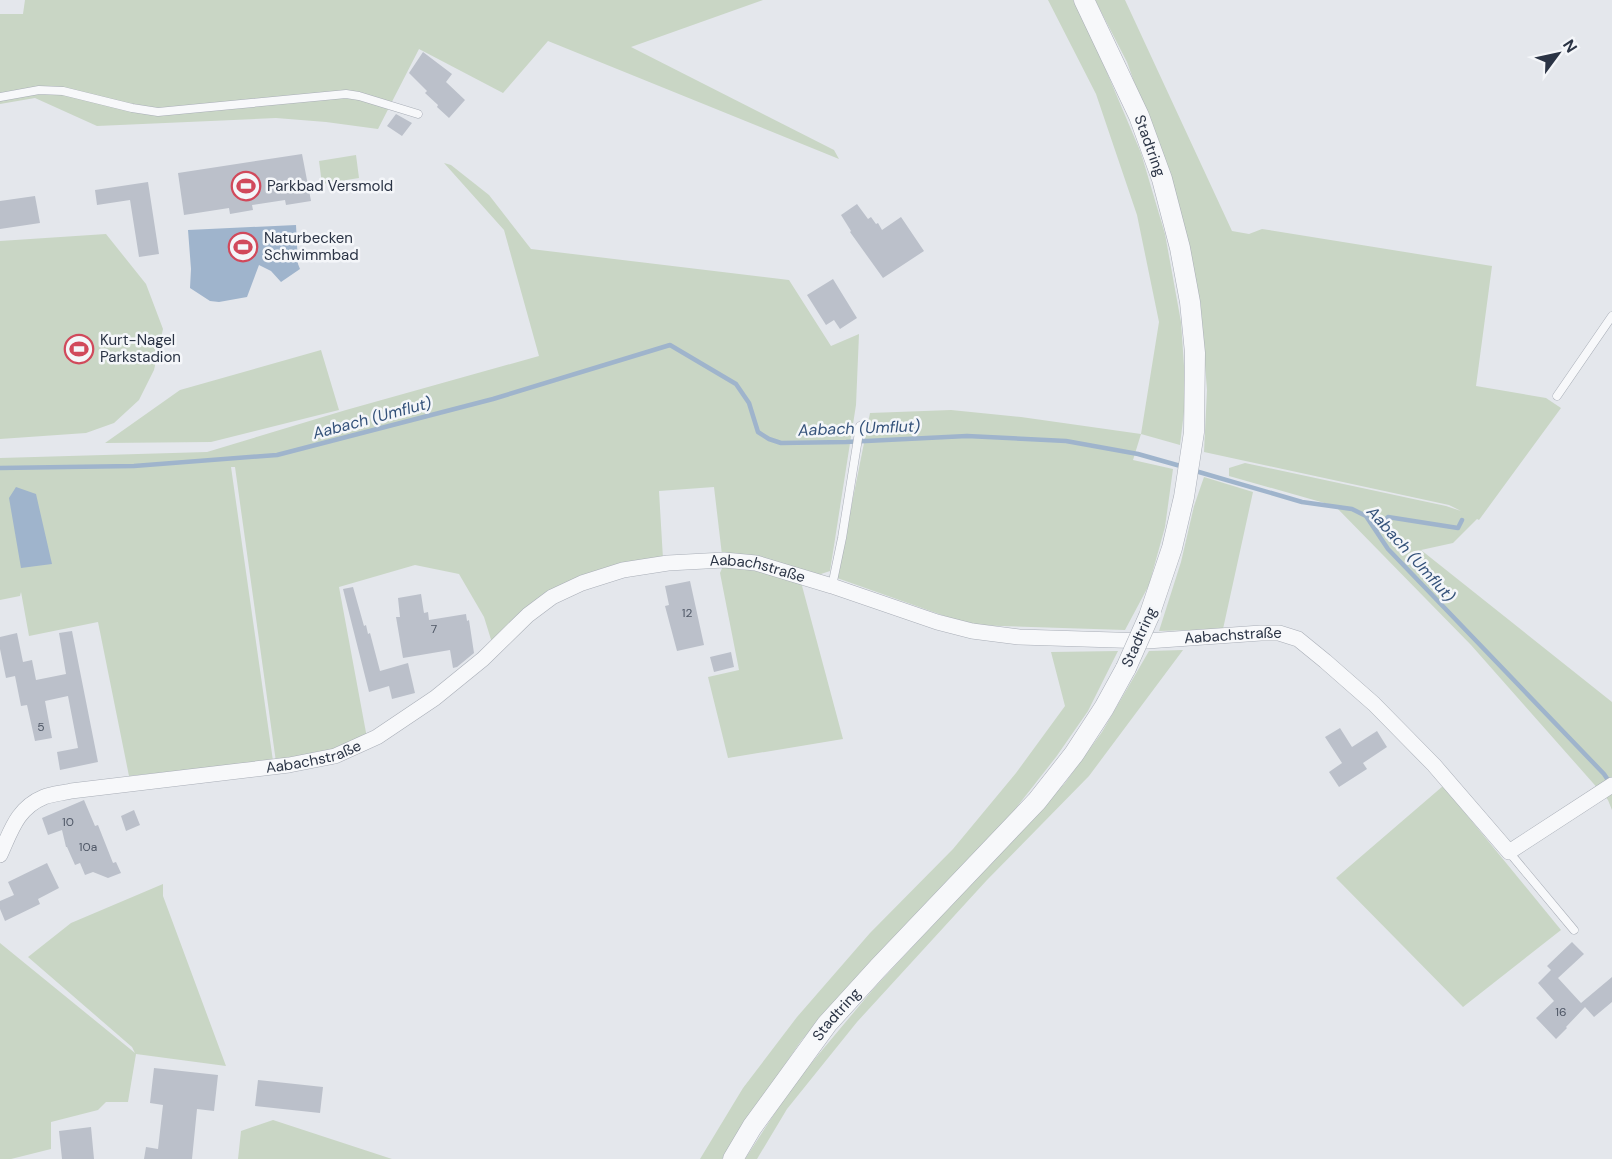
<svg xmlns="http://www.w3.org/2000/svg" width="1612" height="1159" viewBox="0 0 1612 1159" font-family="'DM Sans',sans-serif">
	<rect width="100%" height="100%" fill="#e4e7ec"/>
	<path fill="#c9d6c5" d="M 25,0 L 763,0 L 631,47 L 834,150 L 839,159 L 548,41 L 503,93 L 419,49 L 378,129 L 326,122 L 276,118 L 97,126 L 35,98 L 0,104 L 0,14 L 23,14 Z
		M 1048,0 L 1073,0 L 1097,49 L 1141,153 L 1165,234 L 1181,322 L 1186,395 L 1180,445 L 1141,434 L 1133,460 L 1173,469 L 1165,527 L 1149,585 L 1125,630 L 970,625 L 837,578 L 870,413 L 951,410 L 1021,417 L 1141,434 L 1159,322 L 1137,215 L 1096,94 Z
		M 1095,0 L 1125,0 L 1232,231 L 1249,234 L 1262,229 L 1492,266 L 1476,386 L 1546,398 L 1561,408 L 1479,520 L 1477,519 L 1453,543 L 1421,550 L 1612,702 L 1612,810 L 1608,800 L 1471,645 L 1335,506 L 1229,476 L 1229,468 L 1245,463 L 1446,506 L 1461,511 L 1449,505 L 1204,452 L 1207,390 L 1200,301 L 1170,183 L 1127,62 Z
		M 356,155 L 359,178 L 322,184 L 319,161 Z
		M 444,163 L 451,165 L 489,195 L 531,249 L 789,280 L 831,346 L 859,334 L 856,405 L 830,571 L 815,576 L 722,555 L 714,487 L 659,491 L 663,559 L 563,587 L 493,646 L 484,617 L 459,574 L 415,565 L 339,587 L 367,738 L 321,754 L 276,762 L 235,467 L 231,467 L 273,761 L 129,776 L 98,622 L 29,636 L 21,592 L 20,596 L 0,600 L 0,458 L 207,452 L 346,410 L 539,356 L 504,230 Z
		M 106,234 L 146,284 L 163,329 L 154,370 L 139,400 L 114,423 L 86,433 L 0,439 L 0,241 Z
		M 321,350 L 339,410 L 211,442 L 105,443 L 180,390 Z
		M 1204,477 L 1253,492 L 1223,629 L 1159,631 L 1181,562 L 1194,506 Z
		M 723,566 L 745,567 L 801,582 L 843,739 L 728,758 L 708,677 L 739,670 L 720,573 Z
		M 1183,650 L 1089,776 L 987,880 L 857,1022 L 787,1109 L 757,1159 L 745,1159 L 793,1085 L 875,987 L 1065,783 L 1102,732 L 1149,651 Z
		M 1118,651 L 1088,711 L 1056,757 L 1009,817 L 847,988 L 801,1041 L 749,1117 L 722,1159 L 700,1159 L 743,1088 L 797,1017 L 870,933 L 953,849 L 1016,773 L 1065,706 L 1051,652 Z
		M 1443,786 L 1561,930 L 1463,1007 L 1336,878 Z
		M 163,884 L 163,896 L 226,1066 L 136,1054 L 128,1102 L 106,1102 L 98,1110 L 51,1122 L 51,1149 L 11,1159 L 0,1159 L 0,943 L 135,1053 L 132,1047 L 28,957 L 71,923 Z
		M 273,1120 L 392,1159 L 238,1159 L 241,1131 Z"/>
	<path fill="#9fb4cc" d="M 296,225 L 298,264 L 300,269 L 281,282 L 271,271 L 259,265 L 247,297 L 219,302 L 210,301 L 190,288 L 191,269 L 188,230 Z
		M 16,487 L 36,494 L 52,564 L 21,568 L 9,498 Z"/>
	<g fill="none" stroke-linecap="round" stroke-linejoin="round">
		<path stroke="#9fb4cc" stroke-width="4.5" d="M 0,468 L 134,466 L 277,455 L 493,399 L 670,345 L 736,384 L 749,403 L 758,432 L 769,439 L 781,443 L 846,442 L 967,436 L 1066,441 L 1138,454 L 1184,467
			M 1192,470 L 1302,502 L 1352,509 L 1366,516 L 1388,549 L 1604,774 L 1610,783
			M 1376,530 L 1388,517 L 1458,528 L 1462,520"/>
	</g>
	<path fill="#bbc0ca" d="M 423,52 L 452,74 L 446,82 L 465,100 L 449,118 L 437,107 L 438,105 L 425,93 L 427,91 L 409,73 Z
		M 396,114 L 412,123 L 402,136 L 387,126 Z
		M 302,154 L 311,201 L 286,205 L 285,200 L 252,205 L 253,210 L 230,214 L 229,208 L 184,215 L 178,173 Z
		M 148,182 L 159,254 L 139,257 L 130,200 L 97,205 L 95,190 Z
		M 35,196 L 40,223 L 0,229 L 0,201 Z
		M 857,204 L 868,219 L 871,217 L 876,224 L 878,223 L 882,230 L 901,217 L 924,251 L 883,278 L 850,232 L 851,231 L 841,215 Z
		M 833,279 L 857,318 L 840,329 L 834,320 L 826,325 L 807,295 Z
		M 690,581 L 704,645 L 677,651 L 665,606 L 669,605 L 665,586 Z
		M 353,587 L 364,626 L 366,625 L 368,634 L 370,633 L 380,671 L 408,663 L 415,693 L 392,699 L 389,686 L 369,692 L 343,589 Z
		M 421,594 L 424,613 L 428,612 L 429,620 L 466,614 L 467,621 L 469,620 L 474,653 L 457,667 L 453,668 L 450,650 L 403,658 L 396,617 L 400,617 L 398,598 Z
		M 72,631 L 98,762 L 60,770 L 57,752 L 78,748 L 68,696 L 45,701 L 52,738 L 35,741 L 27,705 L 21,706 L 15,676 L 6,678 L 0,649 L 0,637 L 17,633 L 23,662 L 32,660 L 36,680 L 66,674 L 59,633 Z
		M 731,652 L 734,667 L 714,672 L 710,657 Z
		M 1340,728 L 1352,747 L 1377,731 L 1387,747 L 1363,763 L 1367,769 L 1339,787 L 1329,772 L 1342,763 L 1325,737 Z
		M 84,800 L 95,826 L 98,825 L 113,863 L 116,862 L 121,873 L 108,878 L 93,872 L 85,875 L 80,863 L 75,865 L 67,847 L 66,847 L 62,830 L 48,835 L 42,818 Z
		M 134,810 L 140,825 L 126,831 L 121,816 Z
		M 47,863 L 59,888 L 38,899 L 40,904 L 5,921 L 0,909 L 0,901 L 14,895 L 8,882 Z
		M 1572,942 L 1584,954 L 1558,978 L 1581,1003 L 1612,977 L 1612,1002 L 1594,1017 L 1585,1007 L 1566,1027 L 1567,1028 L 1556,1039 L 1536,1018 L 1554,1001 L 1538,983 L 1551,970 L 1547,966 Z
		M 154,1068 L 218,1075 L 214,1111 L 197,1109 L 192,1159 L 144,1159 L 146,1147 L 158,1149 L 163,1105 L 150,1103 Z
		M 258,1080 L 323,1087 L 320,1113 L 255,1106 Z
		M 91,1127 L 94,1159 L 62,1159 L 59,1131 Z"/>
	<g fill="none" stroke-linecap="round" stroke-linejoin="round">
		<g stroke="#a9aeb7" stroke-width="9">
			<path id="service" d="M 0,97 L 39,90 L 63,91 L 132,108 L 158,112 L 346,94 L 359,96 L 418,114
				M 1557,396 L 1612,316
				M 832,586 L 842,538 L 860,426
				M 1509,852 L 1574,930"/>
		</g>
		<g stroke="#a9aeb7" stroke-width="16">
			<g id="minor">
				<path id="s1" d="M 0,855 C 11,831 17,808 44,797 C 52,794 63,793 71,791 L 289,765 L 335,756 L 377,737 L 435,698 L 483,659 L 528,615 L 552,597 L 582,583 L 623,570 L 668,563 L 724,560 L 756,563 L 832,586 L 937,622 L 972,631 L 1019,637 L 1147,641 L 1261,633 L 1279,633 L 1298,639 L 1325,661 L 1374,704 L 1434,765 L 1509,852 L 1612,785"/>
			</g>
		</g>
		<g stroke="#a9aeb7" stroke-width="21">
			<g id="tertiary">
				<path id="s2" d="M 1084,0 L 1139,116 L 1162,179 L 1180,248 L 1190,302 L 1195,353 L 1194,432 L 1184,497 L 1172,548 L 1149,616"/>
				<path id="s3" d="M 733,1159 L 752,1127 L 827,1024 L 878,968 L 1037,801 L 1074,754 L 1104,708 L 1126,668"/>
			</g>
		</g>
		<use href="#service" stroke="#f7f8fa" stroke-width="8"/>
		<use href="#minor" stroke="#f7f8fa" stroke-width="15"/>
		<use href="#tertiary" stroke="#f7f8fa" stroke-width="20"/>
		<g stroke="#a9aeb7" stroke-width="21" stroke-linecap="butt">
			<path id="tertiary-bridge" d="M 1126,668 L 1149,616"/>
		</g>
		<use href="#tertiary-bridge" stroke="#f7f8fa" stroke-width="20"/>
	</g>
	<defs>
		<g id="stadium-ring" transform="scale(1.5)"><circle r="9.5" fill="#f4f6f9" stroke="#d1495b" stroke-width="1.5"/><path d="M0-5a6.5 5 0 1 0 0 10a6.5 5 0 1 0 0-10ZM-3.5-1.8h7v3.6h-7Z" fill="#d1495b"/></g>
	</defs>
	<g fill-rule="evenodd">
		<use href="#stadium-ring" x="246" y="186"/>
		<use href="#stadium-ring" x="243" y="247"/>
		<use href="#stadium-ring" x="79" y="349"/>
	</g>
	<g text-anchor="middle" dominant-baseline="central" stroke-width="5" stroke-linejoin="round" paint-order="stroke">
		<g font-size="12" fill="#4f5766">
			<text x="687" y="613">12</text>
			<text x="434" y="629">7</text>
			<text x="41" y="727">5</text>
			<text x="68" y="822">10</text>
			<text x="88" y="847">10a</text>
			<text x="1561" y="1012">16</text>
		</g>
		<g font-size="15" fill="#2b3445" stroke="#f4f6f9">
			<text stroke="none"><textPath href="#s2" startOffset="160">Stadtring</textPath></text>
			<text stroke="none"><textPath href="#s1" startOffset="852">Aabachstraße</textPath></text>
			<text transform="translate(1139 637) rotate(-66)">Stadtring</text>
			<text stroke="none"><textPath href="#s1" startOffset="1338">Aabachstraße</textPath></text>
			<text stroke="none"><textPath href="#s1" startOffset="348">Aabachstraße</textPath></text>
			<text stroke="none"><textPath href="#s3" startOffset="178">Stadtring</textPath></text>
		</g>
		<g font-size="15" fill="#2b3445" stroke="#f4f6f9" text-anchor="start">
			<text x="267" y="186">Parkbad Versmold</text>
			<text x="264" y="238">Naturbecken<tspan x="264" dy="17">Schwimmbad</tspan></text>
			<text x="100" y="340">Kurt-Nagel<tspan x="100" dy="17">Parkstadion</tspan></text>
		</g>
		<g font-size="16" font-style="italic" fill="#34527a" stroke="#f4f6f9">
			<text transform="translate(372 418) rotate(-15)">Aabach (Umflut)</text>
			<text transform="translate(859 428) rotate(-2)">Aabach (Umflut)</text>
			<text transform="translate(1411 554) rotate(48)">Aabach (Umflut)</text>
		</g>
	</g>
	<g transform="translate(1558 54) rotate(57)" stroke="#f4f6f9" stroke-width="4.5" paint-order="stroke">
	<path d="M0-4.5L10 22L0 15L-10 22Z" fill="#2b3445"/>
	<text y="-9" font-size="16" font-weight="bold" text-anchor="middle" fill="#2b3445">N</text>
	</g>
</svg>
